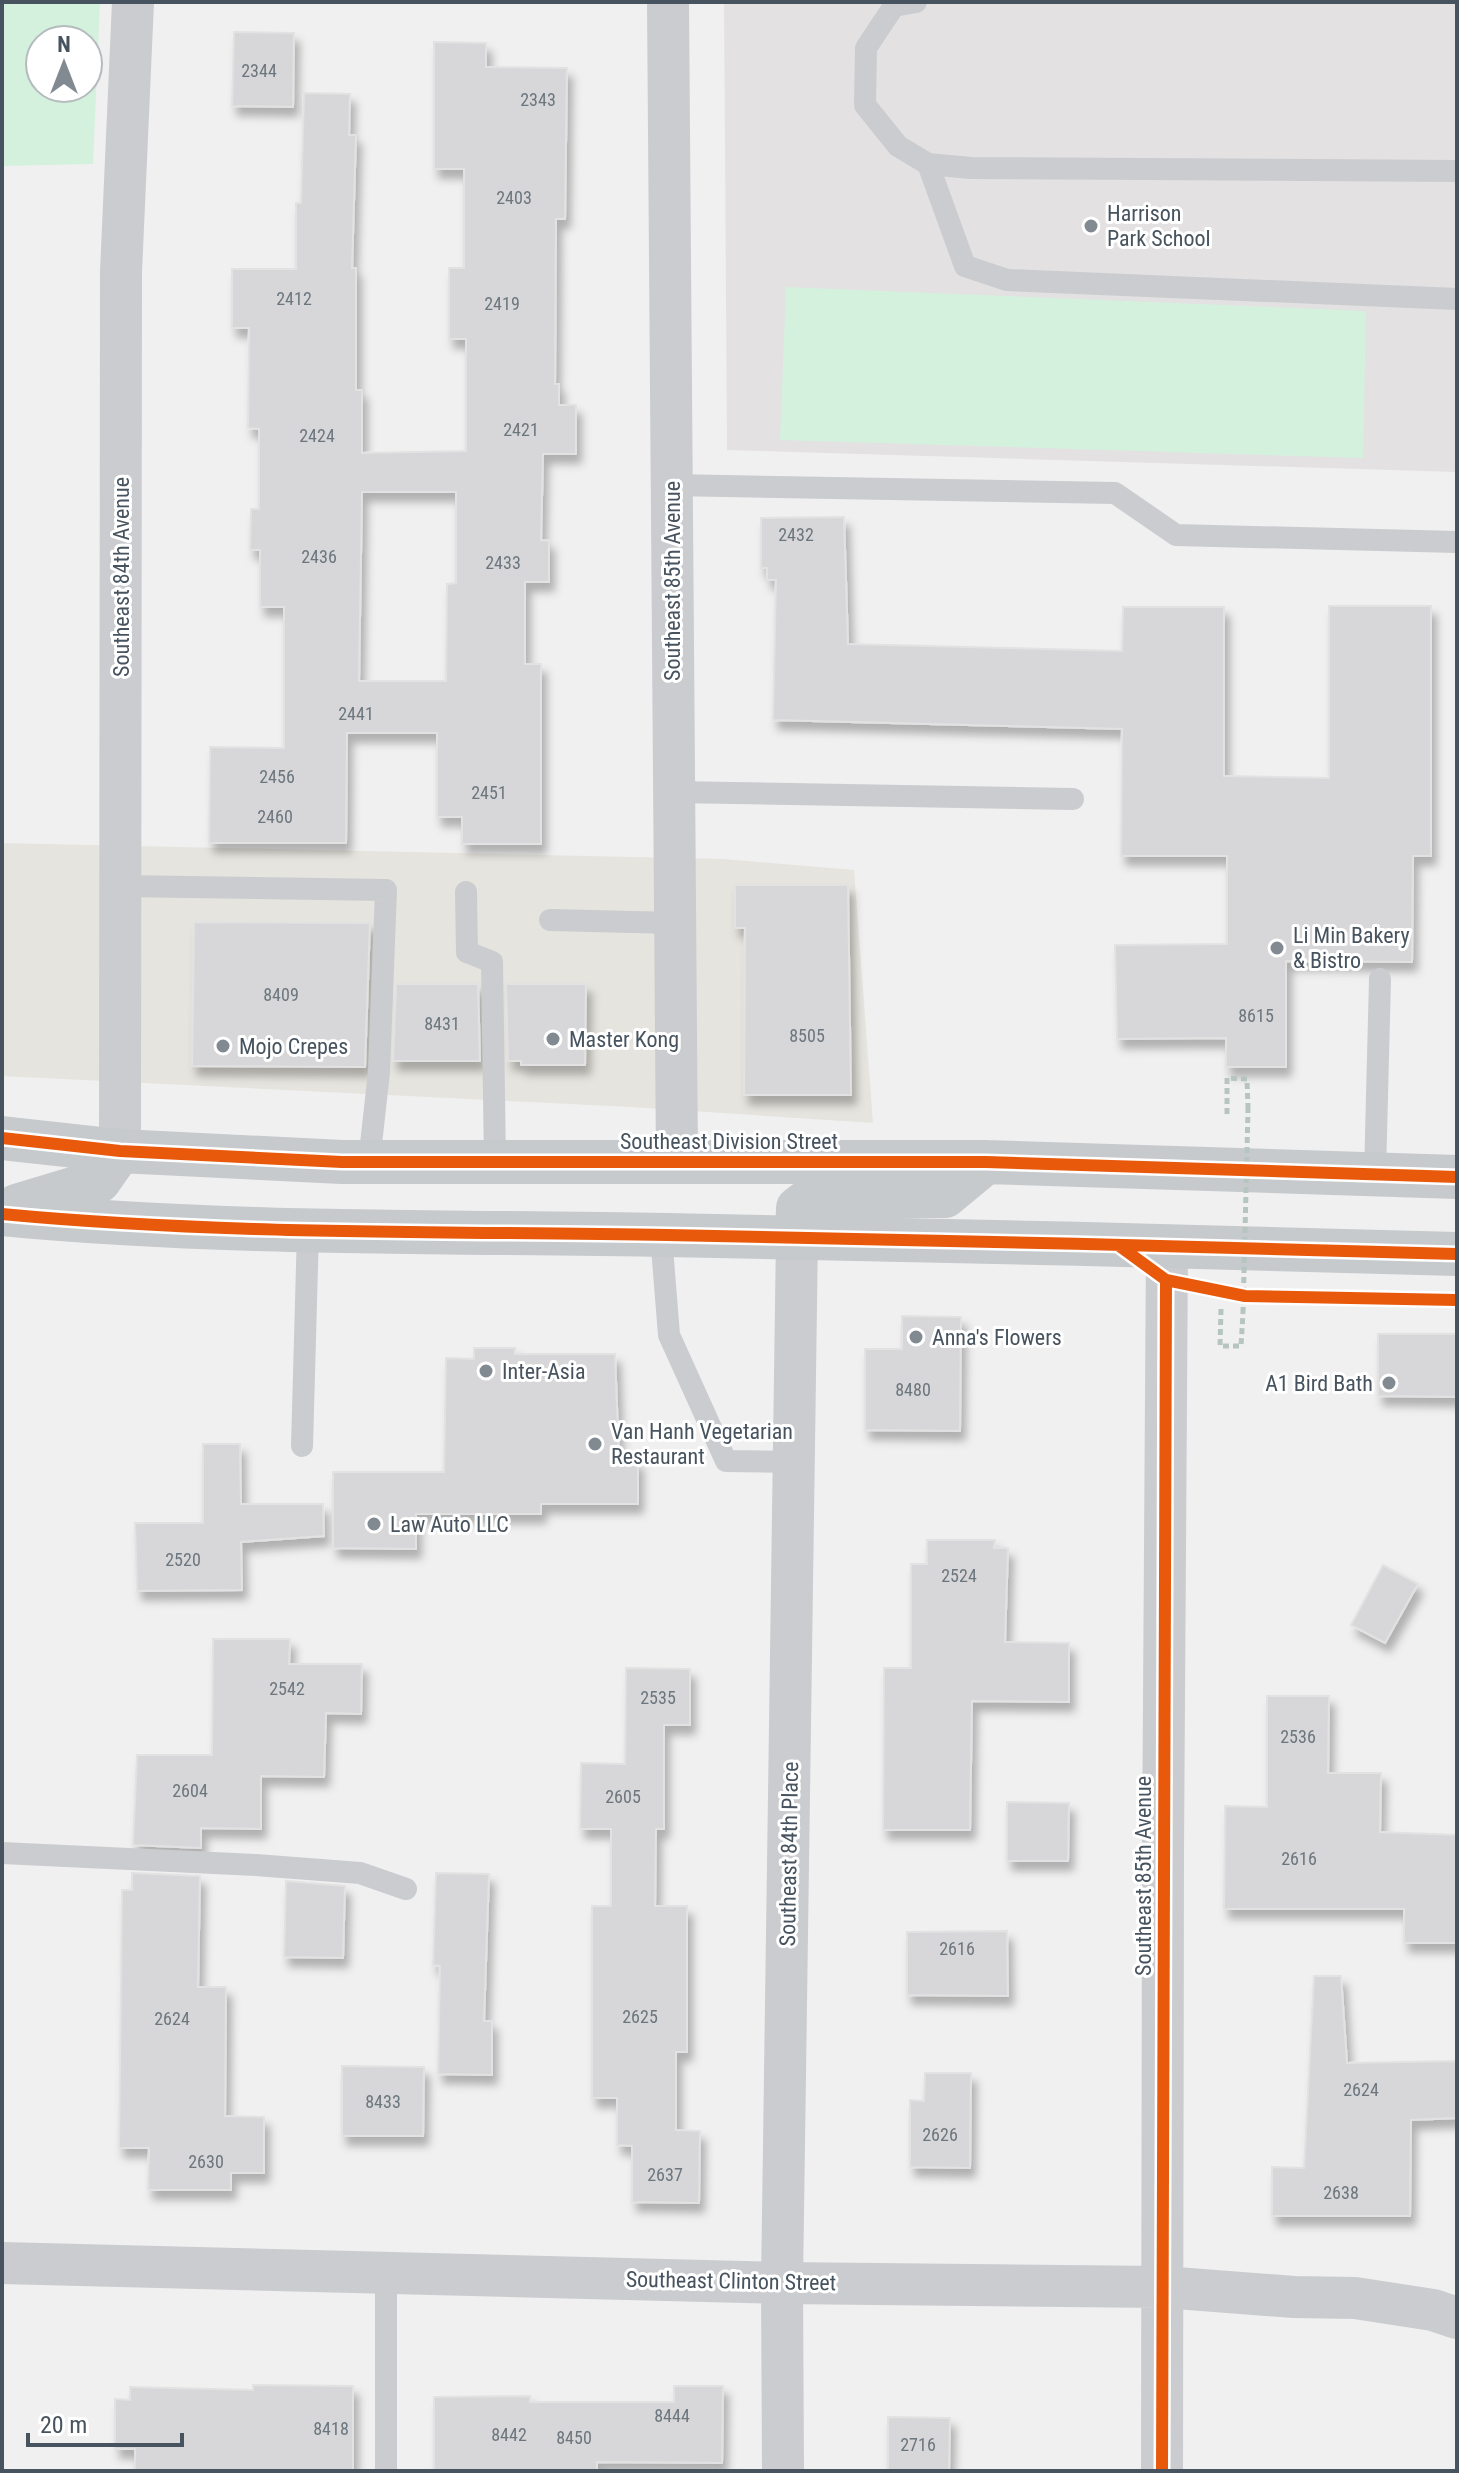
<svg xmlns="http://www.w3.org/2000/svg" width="1459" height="2473" viewBox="0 0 1459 2473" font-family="'Roboto Condensed',sans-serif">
	<defs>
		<filter id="shadow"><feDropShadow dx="5" dy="9" stdDeviation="4" flood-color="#0004"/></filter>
	</defs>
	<rect width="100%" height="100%" fill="#f1f0f0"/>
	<path fill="#e6e4de" d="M 2,843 L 723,859 L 854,870 L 873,1123 L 631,1107 L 2,1076 Z"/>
	<path fill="#e3e1e2" d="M 724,2 L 1457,2 L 1457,472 L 727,450 Z"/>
	<path fill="#d4f1de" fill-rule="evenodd" d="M 2,2 L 100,2 L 93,164 L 2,166 ZM 40,40 L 88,40 L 88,88 L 40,88 Z
		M 786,287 L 1366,311 L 1363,458 L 780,440 Z"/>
	<path fill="#d7d7d9" stroke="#e2e2e3" stroke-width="2" fill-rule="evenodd" filter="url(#shadow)" d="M 234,32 L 294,33 L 293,107 L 232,106 Z
		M 434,42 L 486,43 L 486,67 L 567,68 L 565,219 L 556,219 L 555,384 L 559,384 L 559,405 L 576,405 L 576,454 L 543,454 L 541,540 L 549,541 L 549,582 L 525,582 L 525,664 L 541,664 L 541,844 L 462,844 L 462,817 L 437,817 L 437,733 L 347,733 L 346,843 L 209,843 L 210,747 L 284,748 L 284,607 L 260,607 L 260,550 L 250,550 L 251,509 L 259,509 L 259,429 L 248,428 L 249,328 L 232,328 L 232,269 L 296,269 L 296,203 L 301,203 L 304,93 L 350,94 L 349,135 L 356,135 L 352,268 L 356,268 L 356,390 L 362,390 L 362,453 L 466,451 L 466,339 L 449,339 L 449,268 L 464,268 L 464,169 L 434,169 ZM 362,492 L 456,492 L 456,583 L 447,584 L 446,681 L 359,681 Z
		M 844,517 L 848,644 L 1122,651 L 1123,607 L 1224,607 L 1224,776 L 1329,778 L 1329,606 L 1431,606 L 1431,856 L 1413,856 L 1412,962 L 1286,961 L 1286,1067 L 1226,1067 L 1226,1038 L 1117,1039 L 1115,945 L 1227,944 L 1227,856 L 1121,856 L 1122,729 L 773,720 L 776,580 L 767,580 L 767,568 L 761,568 L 761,518 Z
		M 735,885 L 848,885 L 851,1095 L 744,1095 L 745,928 L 735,928 Z
		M 194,922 L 370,923 L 365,1067 L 192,1066 Z
		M 396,984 L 478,984 L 480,1061 L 393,1061 Z
		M 506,984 L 586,984 L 585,1065 L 521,1065 L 521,1061 L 508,1061 Z
		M 902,1316 L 961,1317 L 960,1431 L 865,1430 L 865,1349 L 902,1349 Z
		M 1378,1334 L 1457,1334 L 1457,1397 L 1378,1396 Z
		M 474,1348 L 515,1348 L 515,1354 L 615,1354 L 619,1460 L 638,1460 L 638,1504 L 541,1504 L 541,1514 L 416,1514 L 416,1549 L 333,1548 L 333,1472 L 444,1472 L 446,1358 L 474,1359 Z
		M 203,1444 L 240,1444 L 241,1504 L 323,1504 L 324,1536 L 241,1542 L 242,1590 L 137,1591 L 135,1523 L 203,1523 Z
		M 927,1540 L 995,1540 L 994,1548 L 1008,1548 L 1005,1642 L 1069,1643 L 1069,1702 L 972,1701 L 970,1830 L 883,1830 L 884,1668 L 911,1668 L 911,1564 L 927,1564 Z
		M 1383,1565 L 1418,1584 L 1385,1643 L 1351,1625 Z
		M 213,1639 L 290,1639 L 289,1664 L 362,1664 L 361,1714 L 326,1713 L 324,1777 L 261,1776 L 261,1829 L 201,1828 L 201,1848 L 133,1845 L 137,1755 L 212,1755 Z
		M 626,1668 L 690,1669 L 690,1725 L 664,1725 L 664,1829 L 656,1829 L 655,1906 L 687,1906 L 687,2052 L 676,2052 L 676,2130 L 700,2131 L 699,2203 L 632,2202 L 632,2146 L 617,2145 L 617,2098 L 592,2098 L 592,1906 L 611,1906 L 611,1829 L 580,1829 L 581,1763 L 625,1764 Z
		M 1267,1696 L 1329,1696 L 1328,1773 L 1381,1773 L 1380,1832 L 1457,1835 L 1457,1943 L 1404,1943 L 1404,1909 L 1224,1909 L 1225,1806 L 1267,1807 Z
		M 1007,1802 L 1069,1803 L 1068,1861 L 1007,1861 Z
		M 132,1873 L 200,1876 L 198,1987 L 226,1987 L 225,2116 L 264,2117 L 264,2173 L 231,2173 L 231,2190 L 148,2190 L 149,2148 L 119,2148 L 122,1890 L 132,1890 Z
		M 436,1873 L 489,1874 L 484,2021 L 492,2021 L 492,2075 L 438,2074 L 440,1966 L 433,1965 Z
		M 286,1881 L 345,1886 L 343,1958 L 284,1957 Z
		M 1007,1931 L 1008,1996 L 907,1995 L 907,1932 Z
		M 1314,1976 L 1341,1976 L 1347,2063 L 1457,2061 L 1457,2118 L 1411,2120 L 1410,2216 L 1272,2216 L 1272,2167 L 1304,2168 Z
		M 342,2066 L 424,2067 L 423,2136 L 342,2136 Z
		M 925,2073 L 971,2073 L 970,2168 L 910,2167 L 910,2100 L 924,2101 Z
		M 253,2385 L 353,2386 L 353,2471 L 135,2471 L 135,2449 L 115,2449 L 115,2399 L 130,2400 L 130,2387 L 253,2390 Z
		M 674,2386 L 723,2386 L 722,2463 L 597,2462 L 597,2471 L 434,2471 L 434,2397 L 530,2396 L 530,2402 L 674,2402 Z
		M 888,2417 L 950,2418 L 949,2471 L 888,2471 Z"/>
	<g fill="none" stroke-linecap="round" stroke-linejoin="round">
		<path stroke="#b7c5c0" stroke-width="5" stroke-dasharray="6 4" stroke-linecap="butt" d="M 1227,1114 L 1227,1078 L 1247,1079 L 1248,1109
			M 1221,1309 L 1220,1346 L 1241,1346 L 1243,1313"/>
		<path stroke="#cacccf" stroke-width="22" d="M 916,2 L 894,6 L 866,48 L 865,105 L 898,146 L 928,164 L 971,168 L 1457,171
			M 928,164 L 965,266 L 1007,280 L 1457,299
			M 671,485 L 1115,493 L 1176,535 L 1457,542
			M 674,792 L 1073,799
			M 121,886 L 386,890 L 379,1072 L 369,1162
			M 466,892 L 467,952 L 492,962 L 495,1161
			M 550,920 L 674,923
			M 1375,1174 L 1380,979
			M 661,1235 L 669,1335 L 726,1461 L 795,1462
			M 302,1446 L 308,1230
			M 2,1853 L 256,1865 L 360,1873 L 406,1889
			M 386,2471 L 386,2272"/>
		<path stroke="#cacccf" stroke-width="42" d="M 668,2 L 677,1161
			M 120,1151 L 121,272 L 133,2
			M 2,2263 L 782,2283 L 1163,2287 L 1294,2297 L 1355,2298 L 1433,2310 L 1457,2318
			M 783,2471 L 782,2283 L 797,1236
			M 1162,2471 L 1163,1851 L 1167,1246"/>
		<path stroke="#c6cacd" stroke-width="44" d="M 2,1138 L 120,1151 L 342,1162 L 986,1162 L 1457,1177
			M 16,1206 L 99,1181 L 120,1151
			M 2,1214 C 223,1235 445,1231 667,1235 C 930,1239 1194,1247 1457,1254
			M 797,1236 L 798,1208 L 810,1199 L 836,1196 L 945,1196 L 986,1162"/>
		<path stroke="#b7c5c0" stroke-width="5" stroke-dasharray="6 4" stroke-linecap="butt" d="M 1243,1313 L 1248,1109"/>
		<g stroke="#fff" stroke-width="17">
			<path id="cycleway" d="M 2,1138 L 120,1151 L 342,1162 L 986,1162 L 1457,1177
				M 2,1214 C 223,1235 445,1231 667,1235 C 930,1239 1194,1247 1457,1254
				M 1118,1245 L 1166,1280 L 1245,1296 L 1457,1300
				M 1162,2471 L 1166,1280"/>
		</g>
		<use href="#cycleway" stroke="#e8590c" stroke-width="12"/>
	</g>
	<g fill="#828a91" stroke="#fff" stroke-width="3">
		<circle cx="1091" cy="226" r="8"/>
		<circle cx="1277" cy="948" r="8"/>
		<circle cx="553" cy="1039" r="8"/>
		<circle cx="223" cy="1046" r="8"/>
		<circle cx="916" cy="1337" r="8"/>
		<circle cx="486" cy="1371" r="8"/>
		<circle cx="1389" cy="1383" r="8"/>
		<circle cx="595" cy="1444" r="8"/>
		<circle cx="374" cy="1524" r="8"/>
	</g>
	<g text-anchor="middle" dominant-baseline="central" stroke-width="6" stroke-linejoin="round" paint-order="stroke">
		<g font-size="18" fill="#6c767e">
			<text x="259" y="70">2344</text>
			<text x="538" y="99">2343</text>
			<text x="514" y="197">2403</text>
			<text x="294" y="298">2412</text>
			<text x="502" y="303">2419</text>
			<text x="521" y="429">2421</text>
			<text x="317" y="435">2424</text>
			<text x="796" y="534">2432</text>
			<text x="319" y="556">2436</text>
			<text x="503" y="562">2433</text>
			<text x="356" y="713">2441</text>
			<text x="277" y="776">2456</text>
			<text x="489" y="792">2451</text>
			<text x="275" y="816">2460</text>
			<text x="281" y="994">8409</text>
			<text x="1256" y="1015">8615</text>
			<text x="442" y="1023">8431</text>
			<text x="807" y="1035">8505</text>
			<text x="913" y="1389">8480</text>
			<text x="183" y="1559">2520</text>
			<text x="959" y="1575">2524</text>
			<text x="287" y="1688">2542</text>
			<text x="658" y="1697">2535</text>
			<text x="1298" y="1736">2536</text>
			<text x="190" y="1790">2604</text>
			<text x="623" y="1796">2605</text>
			<text x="1299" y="1858">2616</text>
			<text x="957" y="1948">2616</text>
			<text x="640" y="2016">2625</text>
			<text x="172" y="2018">2624</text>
			<text x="1361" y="2089">2624</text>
			<text x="383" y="2101">8433</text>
			<text x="940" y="2134">2626</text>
			<text x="206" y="2161">2630</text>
			<text x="665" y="2174">2637</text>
			<text x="1341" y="2192">2638</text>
			<text x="672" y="2415">8444</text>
			<text x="331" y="2428">8418</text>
			<text x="509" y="2434">8442</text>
			<text x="574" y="2437">8450</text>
			<text x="918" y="2444">2716</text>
		</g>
		<g font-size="22" fill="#47535e" stroke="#fff" text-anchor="start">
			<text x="1107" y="213">Harrison<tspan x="1107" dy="25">Park School</tspan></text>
			<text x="1293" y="935">Li Min Bakery<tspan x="1293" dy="25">&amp; Bistro</tspan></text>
			<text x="569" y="1039">Master Kong</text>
			<text x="239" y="1046">Mojo Crepes</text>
			<text x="932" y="1337">Anna's Flowers</text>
			<text x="502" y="1371">Inter-Asia</text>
			<text x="1373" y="1383" text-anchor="end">A1 Bird Bath</text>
			<text x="611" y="1431">Van Hanh Vegetarian<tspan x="611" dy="25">Restaurant</tspan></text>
			<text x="390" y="1524">Law Auto LLC</text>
		</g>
		<g font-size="22" fill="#47535e" stroke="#fff">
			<text transform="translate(121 577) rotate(-90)">Southeast 84th Avenue</text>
			<text transform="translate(672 581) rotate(-90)">Southeast 85th Avenue</text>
			<text x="729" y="1141">Southeast Division Street</text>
			<text transform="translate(789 1854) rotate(-89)">Southeast 84th Place</text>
			<text transform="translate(1143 1876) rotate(-90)">Southeast 85th Avenue</text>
			<text transform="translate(731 2281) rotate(1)">Southeast Clinton Street</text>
		</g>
	</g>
	<rect width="1459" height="2473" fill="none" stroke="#47535e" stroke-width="8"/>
	<g transform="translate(64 64)"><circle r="38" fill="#ffffff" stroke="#b5babf" stroke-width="2"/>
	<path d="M0-6L14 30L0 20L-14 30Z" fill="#828a91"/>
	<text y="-12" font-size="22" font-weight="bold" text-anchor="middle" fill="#47535e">N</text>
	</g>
	<path d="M28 2433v12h154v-12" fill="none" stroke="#47535e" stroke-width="4"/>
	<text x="40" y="2433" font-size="24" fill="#47535e" stroke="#ffffff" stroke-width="6" paint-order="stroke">20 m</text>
</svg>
